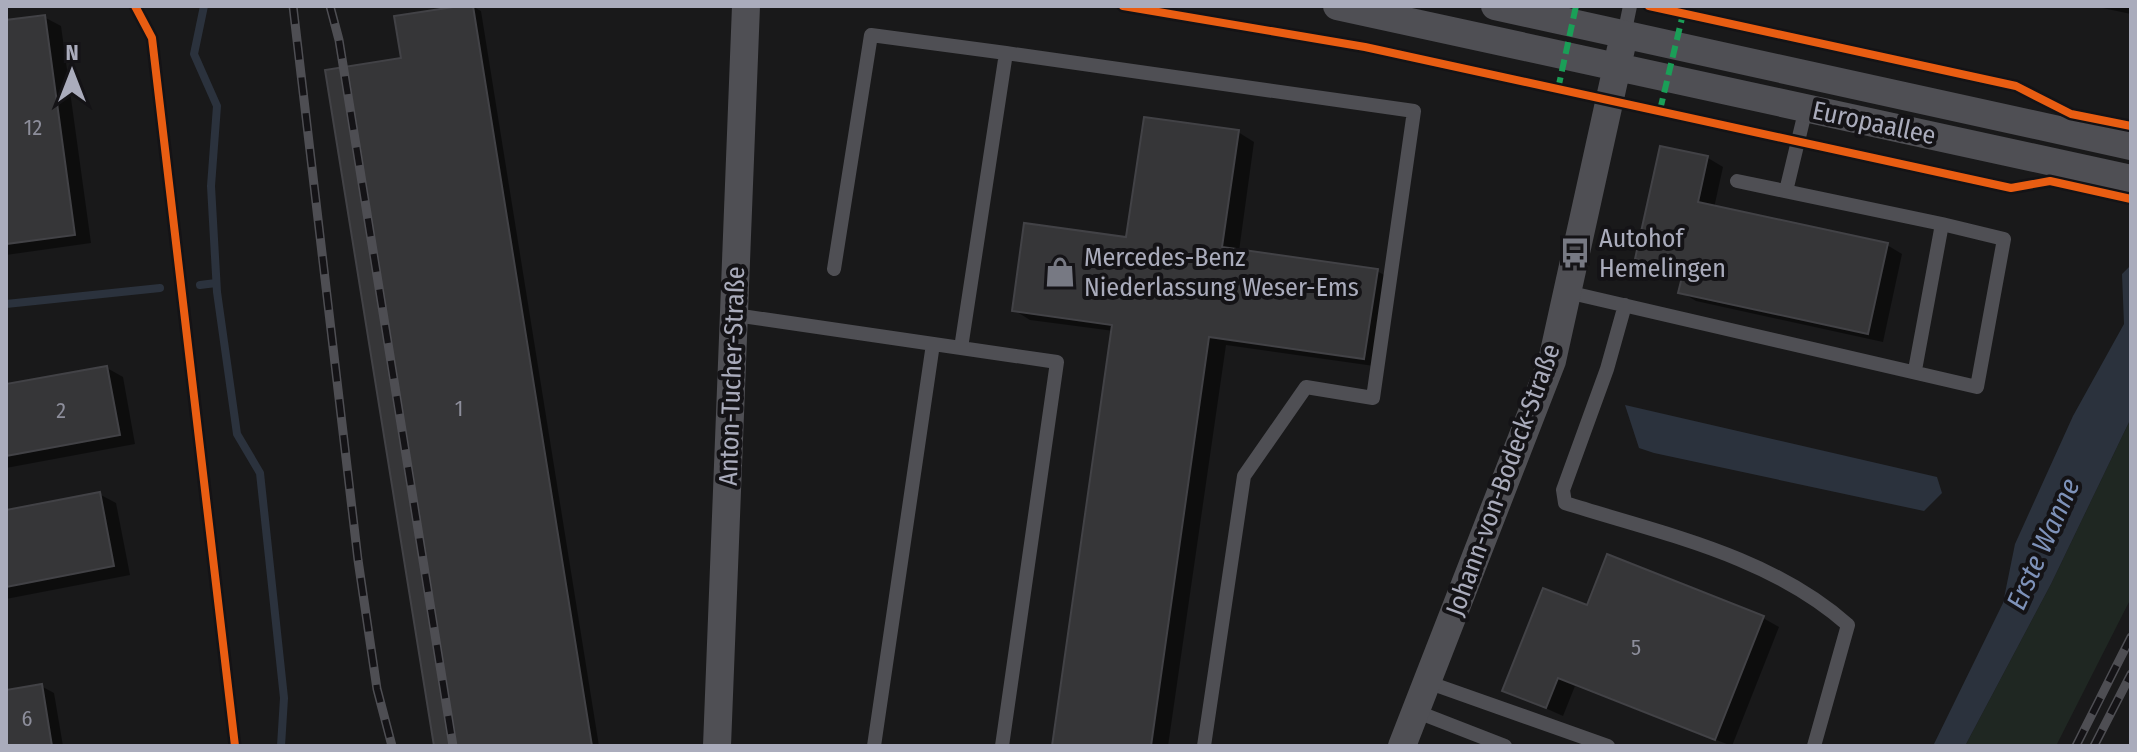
<svg xmlns="http://www.w3.org/2000/svg" width="2137" height="752" viewBox="0 0 2137 752" font-family="'Fira Sans Condensed',sans-serif">
	<rect width="100%" height="100%" fill="#19191a"/>
	<path fill="#1f2722" d="M 2131,418 L 2131,598 L 2056,746 L 1965,746 L 2051,584 Z"/>
	<path fill="#2b323d" d="M 2131,265 L 2131,418 L 2051,584 L 1965,746 L 1933,746 L 2003,603 L 2015,544 L 2073,416 L 2124,324 L 2122,274 Z
		M 1625,405 L 1937,477 L 1942,493 L 1924,511 L 1654,453 L 1639,448 Z"/>
	<path fill="#0007" d="M 472,6 L 481,11 L 599,746 L 436,746 L 404,60 Z
		M 2093,6 L 2131,6 L 2131,14 Z
		M 44,17 L 61,26 L 91,243 L 6,255 L 6,22 Z
		M 1238,132 L 1254,142 L 1239,251 L 1377,271 L 1393,280 L 1381,367 L 1226,345 L 1168,746 L 1054,746 L 1114,331 L 1030,320 L 1014,310 L 1128,240 Z
		M 1708,158 L 1723,167 L 1714,208 L 1887,245 L 1902,254 L 1883,342 L 1696,301 L 1681,292 L 1685,274 L 1653,267 L 1638,258 Z
		M 107,368 L 123,377 L 135,444 L 6,468 L 6,386 Z
		M 99,494 L 116,503 L 130,575 L 6,599 L 6,512 Z
		M 1588,608 L 1763,618 L 1779,627 L 1732,746 L 1575,686 L 1563,716 L 1505,690 Z
		M 41,686 L 54,693 L 63,746 L 6,746 L 6,692 Z"/>
	<g fill="none" stroke-linecap="round" stroke-linejoin="round">
		<path stroke="#2b323d" stroke-width="8" d="M 204,6 L 194,54 L 217,106 L 211,186 L 217,292 L 237,434 L 260,473 L 284,698 L 281,746
			M 200,285 L 216,283
			M 6,304 L 160,288"/>
	</g>
	<path fill="#363638" stroke="#424246" stroke-width="2" d="M 460,6 L 473,6 L 592,746 L 434,746 L 325,70 L 401,58 L 394,16 Z
		M 45,15 L 75,235 L 6,244 L 6,20 Z
		M 1144,117 L 1239,130 L 1222,247 L 1378,269 L 1364,359 L 1209,337 L 1151,746 L 1052,746 L 1112,325 L 1012,311 L 1024,223 L 1126,237 Z
		M 1660,146 L 1708,156 L 1698,202 L 1888,243 L 1868,334 L 1678,293 L 1684,269 L 1635,259 Z
		M 107,366 L 120,435 L 6,456 L 6,384 Z
		M 100,492 L 114,566 L 6,587 L 6,510 Z
		M 1607,554 L 1764,616 L 1715,740 L 1558,678 L 1546,708 L 1502,691 L 1543,588 L 1587,605 Z
		M 42,684 L 52,746 L 6,746 L 6,690 Z"/>
	<g fill="none" stroke-linecap="round" stroke-linejoin="round">
		<path stroke="#4f4f54" stroke-width="14" d="M 1624,35 L 1630,6
			M 1737,181 L 1942,224 L 1915,370
			M 1786,191 L 1806,108
			M 834,269 L 871,35 L 1006,53
			M 1567,292 L 1977,387 L 2004,239 L 1942,224
			M 1625,305 L 1607,369 L 1563,490 L 1565,503 C 1663,534 1769,555 1848,625 L 1814,746
			M 735,315 L 1057,362 L 1002,746
			M 961,348 L 1006,53 L 1414,111 L 1373,398 L 1306,387 L 1244,476 L 1204,746
			M 1427,682 L 1608,746
			M 1415,711 L 1505,746
			M 874,746 L 933,344"/>
		<path stroke="#4f4f54" stroke-width="28" d="M 1337,6 L 2131,179
			M 1495,6 L 2131,146
			M 717,746 L 746,6
			M 1402,746 L 1552,361 L 1624,35"/>
		<g stroke="#4e4e53" stroke-width="9">
			<path id="rail" d="M 293,6 L 358,560 L 377,689 L 392,746
				M 330,6 L 339,40 L 453,746
				M 2076,746 L 2131,637
				M 2094,746 L 2131,674"/>
		</g>
		<use href="#rail" stroke="#141316" stroke-width="6" stroke-dasharray="18" stroke-linecap="butt"/>
		<path stroke="#1a9f57" stroke-width="6" stroke-dasharray="12 6" stroke-linecap="butt" d="M 1558,89 L 1576,6
			M 1660,110 L 1683,14"/>
		<g stroke="#141316" stroke-width="13">
			<path id="cycleway" d="M 135,6 L 152,38 L 235,746
				M 1123,6 L 1365,47 L 2011,188 L 2050,181 L 2131,199
				M 1649,6 L 2016,86 L 2071,114 L 2131,126"/>
		</g>
		<use href="#cycleway" stroke="#e95d12" stroke-width="8"/>
	</g>
	<defs>
		<g id="bus-bare" transform="scale(2.4)"><path d="M-5-6H5V4H4V6H2V4H-2V6H-4V4H-5ZM-3.5-4V0h7V-4ZM-3.5 1.2v1.5H-2V1.2ZM2 1.2v1.5H3.5V1.2Z" fill="#777983" stroke="#141316" stroke-width="2.5" paint-order="stroke"/></g>
		<g id="shop-bare" transform="scale(2.4)"><path d="M-5-2.5h2.3a2.7 3.5 0 0 1 5.4 0H5L5.5 6h-11ZM-1.5-2.5h3a1.5 2.3 0 0 0-3 0Z" fill="#777983" stroke="#141316" stroke-width="2.5" paint-order="stroke"/></g>
	</defs>
	<g fill-rule="evenodd">
		<use href="#bus-bare" x="1575" y="253"/>
		<use href="#shop-bare" x="1060" y="272"/>
	</g>
	<g text-anchor="middle" dominant-baseline="central" stroke-width="8" stroke-linejoin="round" paint-order="stroke">
		<g font-size="22" fill="#8d8e9b">
			<text x="33" y="127">12</text>
			<text x="459" y="408">1</text>
			<text x="61" y="410">2</text>
			<text x="1636" y="647">5</text>
			<text x="27" y="718">6</text>
		</g>
		<g font-size="26" fill="#aaacbc" stroke="#141316">
			<text transform="translate(1874 123) rotate(12)">Europaallee</text>
			<text transform="translate(732 376) rotate(-88)">Anton-Tucher-Straße</text>
			<text transform="translate(1503 480) rotate(-70)">Johann-von-Bodeck-Straße</text>
		</g>
		<g font-size="26" fill="#aaacbc" stroke="#141316" text-anchor="start">
			<text x="1599" y="238">Autohof<tspan x="1599" dy="30">Hemelingen</tspan></text>
			<text x="1084" y="257">Mercedes-Benz<tspan x="1084" dy="30">Niederlassung Weser-Ems</tspan></text>
		</g>
		<g font-size="28" font-style="italic" fill="#7e92b9" stroke="#141316">
			<text transform="translate(2043 544) rotate(-66)">Erste Wanne</text>
		</g>
	</g>
	<rect width="2137" height="752" fill="none" stroke="#aaacbc" stroke-width="16"/>
	<g transform="translate(72 72)" stroke="#141316" stroke-width="6" paint-order="stroke">
	<path d="M0-6L14 30L0 20L-14 30Z" fill="#aaacbc"/>
	<text y="-12" font-size="22" font-weight="bold" text-anchor="middle" fill="#aaacbc">N</text>
	</g>
</svg>
